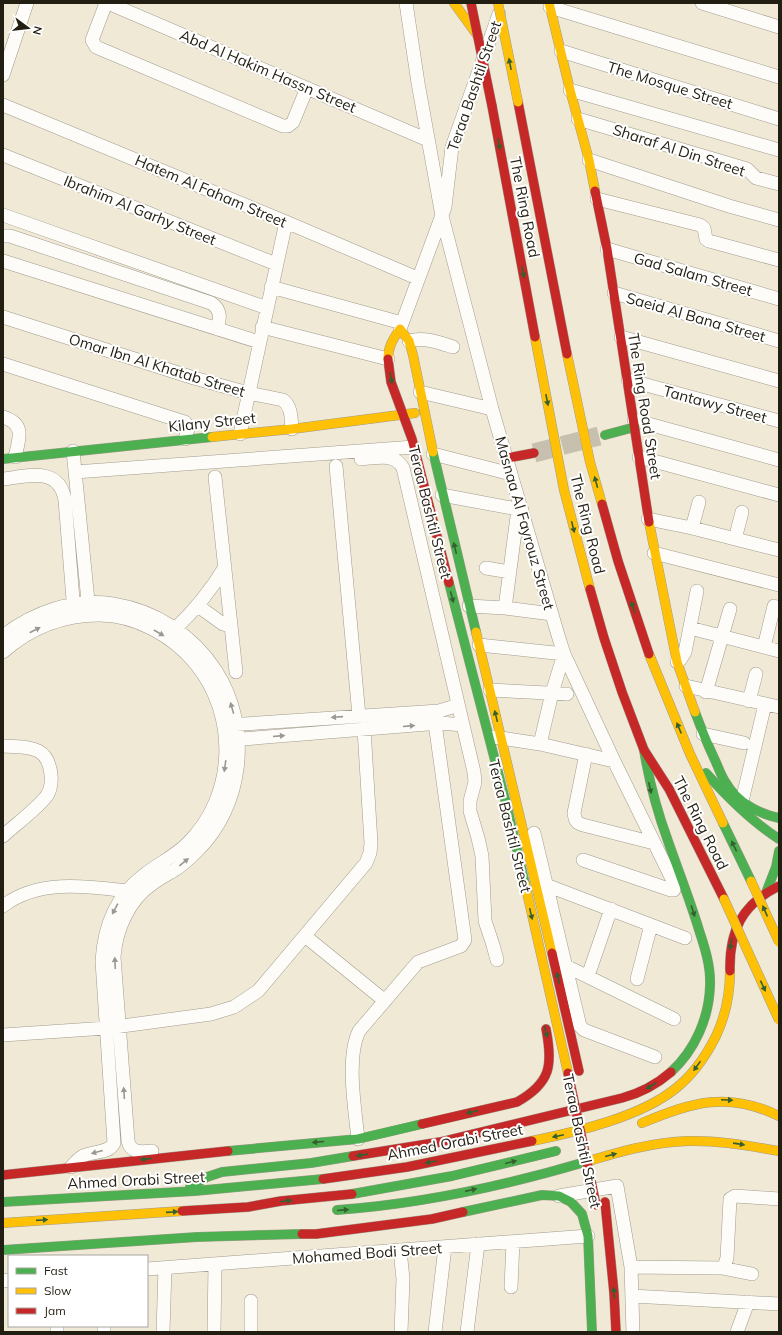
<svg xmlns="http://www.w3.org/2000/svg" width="782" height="1335" viewBox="0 0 782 1335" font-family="Mulish,sans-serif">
	<rect width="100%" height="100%" fill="#f0e9d6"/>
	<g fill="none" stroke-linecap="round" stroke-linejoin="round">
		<path stroke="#c7c0af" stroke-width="19" stroke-dasharray="19 10" stroke-linecap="butt" d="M 534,453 L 599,436"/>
		<g stroke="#a19b8d" stroke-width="14">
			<path id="street" d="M 106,3 L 92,40 L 96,47 L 283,126 L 288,126 L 293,122 L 307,88
				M 108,3 L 428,140
				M 406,3 L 418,83 L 442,216 L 492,409 L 558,635 L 564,654 L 614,761 L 674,883 L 674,890 L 671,890 L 583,860
				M 702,3 L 779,27
				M 550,7 L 779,77
				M 561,51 L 779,119
				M 3,75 L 27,3
				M 570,90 L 779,150
				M 3,105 L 286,222 L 417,278
				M 578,119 L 747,169 L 756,178 L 779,184
				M 3,155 L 276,264
				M 589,160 L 729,206 L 779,220
				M 597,199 L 700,225 L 704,228 L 706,239 L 709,241 L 779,260
				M 3,215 L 267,308
				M 3,236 L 10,236 L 211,303 C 222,310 220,319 217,329
				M 607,249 L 779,299
				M 3,261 L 259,342
				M 271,287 L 402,323
				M 614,293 L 779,341
				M 3,317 L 194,378 L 248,393 L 283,400 C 292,407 291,419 292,429
				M 262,327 L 388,359
				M 400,329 L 445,207 L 452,147 L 499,14
				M 621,337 L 779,381
				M 409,341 C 424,337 438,342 453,347
				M 3,364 L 181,421 L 185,422 L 188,429 L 185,439
				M 628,380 L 779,421
				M 420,392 L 492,409
				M 3,417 C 26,424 19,439 15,457
				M 634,420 L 779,460
				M 240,434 L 286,222
				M 73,451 L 89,611
				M 433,454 L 511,474
				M 639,457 L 779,495
				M 361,459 C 376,458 394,452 403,468 L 474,772 L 475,782 L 470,801 L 470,811 L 478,838 L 482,856 L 485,921 L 493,945 L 497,960
				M 336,466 L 359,716
				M 75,472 L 414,447
				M 215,477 L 236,672
				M 3,479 C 28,476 59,466 65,500 L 74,612
				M 442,495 L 522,510
				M 648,519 L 692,528 L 779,550
				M 692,528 L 699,502
				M 735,539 L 742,512
				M 654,553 L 779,585
				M 486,568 L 510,572
				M 198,606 L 223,624 L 231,626
				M 469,606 L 505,608 L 552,614
				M 505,608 L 518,509
				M 176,628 C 195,610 211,590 225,567
				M 690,628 L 779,651
				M 3,636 C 34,612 74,598 113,604 C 156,611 193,635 216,671 C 252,727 244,806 196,852 C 189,859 181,866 173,871 C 166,875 158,879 152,884 C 129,900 116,929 114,957 L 128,1141 C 131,1154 142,1152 152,1151
				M 479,645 L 564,654 L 552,693 L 540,744
				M 764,647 L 774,606
				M 3,652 C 30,628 63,615 99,615 C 136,615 173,636 196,664 C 238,716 236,795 188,843 C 174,857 159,863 144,875 C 116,896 104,927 102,961 L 114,1143 C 109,1154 92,1151 83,1156 C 78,1159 75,1163 71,1167
				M 677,662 L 680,660 L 685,652 L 697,591
				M 686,686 L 779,707
				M 490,690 L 567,694
				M 706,692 L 730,609
				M 749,701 L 756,674
				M 228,725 L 439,711 L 452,707 L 458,704
				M 703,734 L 744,743
				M 494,737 L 540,744 L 614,761
				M 230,740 L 440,723 L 463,725
				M 3,746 C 28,748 48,744 51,775 C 52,783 50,793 45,798 C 34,811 15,825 3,836
				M 586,754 L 574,813 C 575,820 576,823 583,825 L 654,843
				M 742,801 L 765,704
				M 534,833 L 580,1026 L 584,1030 L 655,1057
				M 546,885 L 685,938
				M 3,906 C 38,879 86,886 127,891
				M 305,936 L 385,1001
				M 566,966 L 674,1019
				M 588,976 L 611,909
				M 637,979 L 651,925
				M 3,1035 L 107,1028 L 211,1014 L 234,1007 L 258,991 L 366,863 L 370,853 L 371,843 L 364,729
				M 358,1139 C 355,1109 346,1058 359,1031 L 418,962 L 461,946 L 465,940 L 435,723
				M 559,1196 L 617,1186 L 631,1267 L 633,1332
				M 400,1250 L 403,1279 L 401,1332
				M 631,1267 L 722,1268 L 725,1264 L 727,1258 L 730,1199 L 735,1196 L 779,1199
				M 722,1268 L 752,1274
				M 147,1269 L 588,1236
				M 3,1281 L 9,1280
				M 511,1287 L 513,1242
				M 632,1296 L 779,1304
				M 251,1301 L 251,1332
				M 57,1326 L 57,1332
				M 104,1332 L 104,1326
				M 163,1332 L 165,1268
				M 214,1332 L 215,1264
				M 435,1332 L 445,1247
				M 467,1332 L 478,1244
				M 737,1332 L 748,1302"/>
		</g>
		<g stroke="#a19b8d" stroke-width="10">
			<path id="fast" d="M 605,435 L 635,427
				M 433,452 L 476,632
				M 3,459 L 212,437
				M 449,583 L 506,803 L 525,884
				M 695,712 C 701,728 707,743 714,758 C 718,766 721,776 726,783 C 737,802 759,814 779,818
				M 644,750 C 649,781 657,811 668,841 C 678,870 690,900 699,930 C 705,948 711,967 710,986 C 709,1018 695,1050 671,1072
				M 706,773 C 728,798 751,821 779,839
				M 723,823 L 751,881
				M 767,890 L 776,867 L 779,851
				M 228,1151 L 358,1139 L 422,1124
				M 190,1187 L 207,1177 L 222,1172 L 311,1163 L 353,1156
				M 352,1194 L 452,1176 L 556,1151
				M 3,1202 L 195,1191 L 323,1179
				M 337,1210 C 422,1204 504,1186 585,1162
				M 463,1212 L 542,1195 L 559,1196 L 571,1202 L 582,1214 L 588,1236 L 592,1332
				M 3,1250 L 197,1237 L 302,1234"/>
		</g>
		<g stroke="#a19b8d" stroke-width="10">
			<path id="slow" d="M 454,3 L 478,36
				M 549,3 L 570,90 L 589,160 L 595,191
				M 535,337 L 564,490 L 590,589
				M 567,354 L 590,462 L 602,504
				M 388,359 C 388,347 393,339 400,329 L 409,341 L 413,355 L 433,452
				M 212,437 L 292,429 L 415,413
				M 649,522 L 677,662 L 695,712
				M 476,632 L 552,953
				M 649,654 L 690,754 L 723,823
				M 525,884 L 568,1073
				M 642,1123 C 692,1102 728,1091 779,1116
				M 532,1141 C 576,1132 640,1117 675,1089 C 693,1075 706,1056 716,1036 C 726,1015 730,994 730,971
				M 585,1162 C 619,1152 653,1142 688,1141 C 718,1140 749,1146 779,1151
				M 3,1223 L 182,1211"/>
		</g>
		<g stroke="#a19b8d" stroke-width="10">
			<path id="jam" d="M 518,102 L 567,354
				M 492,106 L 535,337
				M 595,191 L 607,249 L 649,522
				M 388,359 L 391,382 L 412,439 L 449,583
				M 507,458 L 534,453
				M 602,504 L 618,561 L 649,654
				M 590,589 L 604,638 L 622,692 L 644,750 L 669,789 L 724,899
				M 552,953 L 579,1071
				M 730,971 C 729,931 742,904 779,886
				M 422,1124 L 517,1102 C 551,1083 553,1065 546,1029
				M 353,1156 L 440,1142 L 622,1098 C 641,1093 656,1085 671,1072
				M 3,1175 L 228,1151
				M 323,1179 L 407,1167 L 532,1141
				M 605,1202 L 614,1293 L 616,1332
				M 182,1211 L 248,1207 L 281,1201 L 352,1194
				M 302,1234 L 316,1234 L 432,1219 L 463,1212"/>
		</g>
		<use href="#street" stroke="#fdfcf9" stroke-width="13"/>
		<use href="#fast" stroke="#4caf50" stroke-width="9"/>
		<use href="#slow" stroke="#ffc107" stroke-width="9"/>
		<use href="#jam" stroke="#c62828" stroke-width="9"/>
		<g stroke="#a19b8d" stroke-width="10" stroke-linecap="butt">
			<path id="slow-bridge" d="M 498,3 L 518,102
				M 751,881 L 779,942
				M 724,899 L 779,1020"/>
		</g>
		<g stroke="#a19b8d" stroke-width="10" stroke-linecap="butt">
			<path id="jam-bridge" d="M 471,3 L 492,106
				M 568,1073 L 596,1205"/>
		</g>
		<use href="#slow-bridge" stroke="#ffc107" stroke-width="9"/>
		<use href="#jam-bridge" stroke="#c62828" stroke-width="9"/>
	</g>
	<defs><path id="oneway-solid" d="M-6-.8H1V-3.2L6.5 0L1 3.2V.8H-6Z"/></defs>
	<g fill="#355f2e">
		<use href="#oneway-solid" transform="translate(510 64) rotate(-101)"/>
		<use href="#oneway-solid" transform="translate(499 144) rotate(79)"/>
		<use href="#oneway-solid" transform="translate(523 272) rotate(79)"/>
		<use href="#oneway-solid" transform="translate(391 378) rotate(79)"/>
		<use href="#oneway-solid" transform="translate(547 400) rotate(79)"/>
		<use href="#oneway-solid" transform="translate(596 482) rotate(-105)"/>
		<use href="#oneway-solid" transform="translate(573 527) rotate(76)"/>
		<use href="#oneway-solid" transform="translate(455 548) rotate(-104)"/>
		<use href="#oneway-solid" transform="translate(452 597) rotate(75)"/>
		<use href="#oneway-solid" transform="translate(633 607) rotate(-108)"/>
		<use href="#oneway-solid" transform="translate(496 716) rotate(-104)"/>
		<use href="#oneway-solid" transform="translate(679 728) rotate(-113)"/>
		<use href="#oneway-solid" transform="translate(650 788) rotate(77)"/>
		<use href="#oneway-solid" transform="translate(734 846) rotate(-116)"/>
		<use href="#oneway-solid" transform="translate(693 911) rotate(72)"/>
		<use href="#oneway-solid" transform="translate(765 911) rotate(-114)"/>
		<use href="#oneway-solid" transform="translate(531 914) rotate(77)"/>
		<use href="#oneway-solid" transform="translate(731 944) rotate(99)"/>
		<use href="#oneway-solid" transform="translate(558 978) rotate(-103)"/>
		<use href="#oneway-solid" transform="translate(763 986) rotate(65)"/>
		<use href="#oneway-solid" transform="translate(546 1032) rotate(77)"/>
		<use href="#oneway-solid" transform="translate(697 1066) rotate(126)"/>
		<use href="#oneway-solid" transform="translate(651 1086) rotate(150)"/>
		<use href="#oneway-solid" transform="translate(727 1100) rotate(2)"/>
		<use href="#oneway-solid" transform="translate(472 1112) rotate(167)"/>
		<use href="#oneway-solid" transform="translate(558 1136) rotate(168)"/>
		<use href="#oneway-solid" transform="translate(318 1142) rotate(175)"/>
		<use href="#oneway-solid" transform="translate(739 1144) rotate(8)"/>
		<use href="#oneway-solid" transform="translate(362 1155) rotate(172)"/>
		<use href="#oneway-solid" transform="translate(611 1155) rotate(-15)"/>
		<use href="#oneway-solid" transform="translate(146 1159) rotate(174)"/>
		<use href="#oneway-solid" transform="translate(431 1162) rotate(168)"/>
		<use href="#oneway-solid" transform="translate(511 1162) rotate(-14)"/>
		<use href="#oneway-solid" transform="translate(471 1190) rotate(-13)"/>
		<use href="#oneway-solid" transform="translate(286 1201) rotate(-7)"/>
		<use href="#oneway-solid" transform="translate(343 1210) rotate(-5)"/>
		<use href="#oneway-solid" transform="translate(172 1212) rotate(-4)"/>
		<use href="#oneway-solid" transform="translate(42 1220) rotate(-4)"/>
		<use href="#oneway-solid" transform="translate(614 1293) rotate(-94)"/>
	</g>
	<g fill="#9b9891">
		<use href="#oneway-solid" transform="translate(35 630) rotate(-27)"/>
		<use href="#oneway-solid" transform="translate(159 633) rotate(30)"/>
		<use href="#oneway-solid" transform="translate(232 708) rotate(-106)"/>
		<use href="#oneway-solid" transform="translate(337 717) rotate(176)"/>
		<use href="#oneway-solid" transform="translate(409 726) rotate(-5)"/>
		<use href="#oneway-solid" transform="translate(279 736) rotate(-5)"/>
		<use href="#oneway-solid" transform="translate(225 766) rotate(98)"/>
		<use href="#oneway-solid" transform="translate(184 862) rotate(-39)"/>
		<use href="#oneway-solid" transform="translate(115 909) rotate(118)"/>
		<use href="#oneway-solid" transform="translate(115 963) rotate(-93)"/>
		<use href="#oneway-solid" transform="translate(124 1093) rotate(-94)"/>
		<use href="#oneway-solid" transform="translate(97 1152) rotate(165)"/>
	</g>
	<g text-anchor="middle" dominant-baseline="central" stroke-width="4" stroke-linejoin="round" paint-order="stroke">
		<g font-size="15" fill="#231e12" stroke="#fff">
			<text transform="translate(268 71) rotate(23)">Abd Al Hakim Hassn Street</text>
			<text transform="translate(670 85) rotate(17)">The Mosque Street</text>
			<text transform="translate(474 86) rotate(-71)">Teraa Bashtil Street</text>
			<text transform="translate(679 150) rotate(18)">Sharaf Al Din Street</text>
			<text transform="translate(211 191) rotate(23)">Hatem Al Faham Street</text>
			<text transform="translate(525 207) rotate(79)">The Ring Road</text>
			<text transform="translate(140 210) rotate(22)">Ibrahim Al Garhy Street</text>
			<text transform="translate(693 274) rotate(16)">Gad Salam Street</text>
			<text transform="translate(696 317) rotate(16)">Saeid Al Bana Street</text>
			<text transform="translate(157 365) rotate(17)">Omar Ibn Al Khatab Street</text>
			<text transform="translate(715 404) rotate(15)">Tantawy Street</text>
			<text transform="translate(645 406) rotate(81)">The Ring Road Street</text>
			<text transform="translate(212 422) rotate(-6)">Kilany Street</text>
			<text transform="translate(430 512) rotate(76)">Teraa Bashtil Street</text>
			<text transform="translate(525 523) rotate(74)">Masnaa Al Fayrouz Street</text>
			<text transform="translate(588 524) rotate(76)">The Ring Road</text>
			<text transform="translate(701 823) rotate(63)">The Ring Road</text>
			<text transform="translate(510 826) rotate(76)">Teraa Bashtil Street</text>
			<text transform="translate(582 1141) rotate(78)">Teraa Bashtil Street</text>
			<text transform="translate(455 1142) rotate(-11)">Ahmed Orabi Street</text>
			<text transform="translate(136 1180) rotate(-3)">Ahmed Orabi Street</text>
			<text transform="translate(367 1253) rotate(-4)">Mohamed Bodi Street</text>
		</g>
	</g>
	<rect width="782" height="1335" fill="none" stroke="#231e12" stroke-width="8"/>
	<rect x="8" y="1255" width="140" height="72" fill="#ffffff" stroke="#a7a5a0"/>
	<rect x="16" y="1268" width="20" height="6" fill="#4caf50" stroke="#a7a5a0"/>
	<text x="44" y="1275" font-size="12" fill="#231e12">Fast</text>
	<rect x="16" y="1288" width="20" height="6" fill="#ffc107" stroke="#a7a5a0"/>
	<text x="44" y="1295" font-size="12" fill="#231e12">Slow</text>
	<rect x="16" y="1308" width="20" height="6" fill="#c62828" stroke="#a7a5a0"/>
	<text x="44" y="1315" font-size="12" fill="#231e12">Jam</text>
	<g transform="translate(28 28) rotate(105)" stroke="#ffffff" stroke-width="3" paint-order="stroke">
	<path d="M0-3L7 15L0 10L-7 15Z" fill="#231e12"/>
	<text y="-6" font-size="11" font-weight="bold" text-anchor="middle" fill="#231e12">N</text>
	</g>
</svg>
